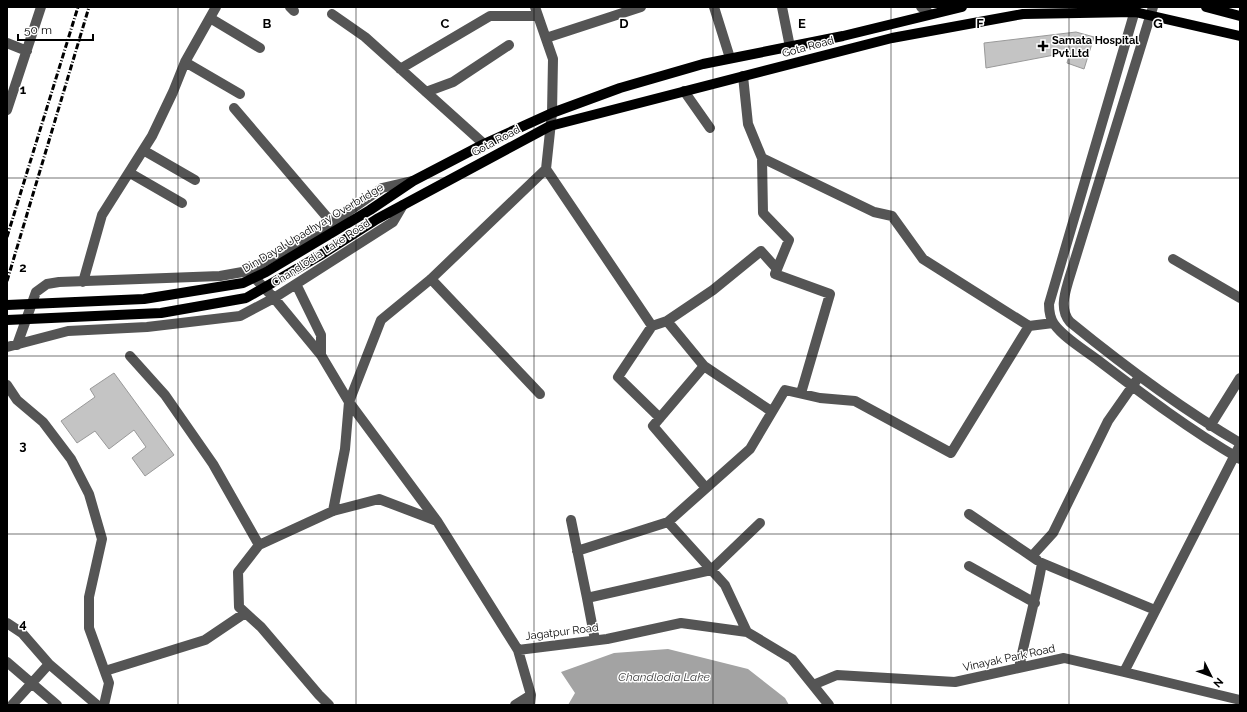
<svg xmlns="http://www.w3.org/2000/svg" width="1247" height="712" viewBox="0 0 1247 712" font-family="Raleway,sans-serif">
	<rect width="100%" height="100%" fill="#fff"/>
	<path fill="#a3a3a3" d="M 668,649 L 748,669 L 785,698 L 789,705 L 568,705 L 575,693 L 561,672 L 614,653 Z"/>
	<path fill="#c4c4c4" stroke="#999" d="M 1076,32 L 1094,37 L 1084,69 L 1067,63 L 1070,52 L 986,68 L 984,43 Z
		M 114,373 L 174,455 L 145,476 L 132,458 L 146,447 L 134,430 L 109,449 L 95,431 L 77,443 L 61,421 L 95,397 L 90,389 Z"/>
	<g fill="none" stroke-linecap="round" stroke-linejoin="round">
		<path stroke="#555" stroke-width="10" d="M 290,7 L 294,11
			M 714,7 L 730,58
			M 782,7 L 790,47
			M 921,7 L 930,14
			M 1136,7 L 1049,304 C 1049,311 1050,318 1054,324 C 1065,339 1085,350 1099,361 C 1145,396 1190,430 1240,459
			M 1153,7 L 1069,279 C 1065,293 1059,309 1070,322 C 1124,366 1180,408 1240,443
			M 332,14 L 365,37 L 484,144
			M 210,18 L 260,48
			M 546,38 L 641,7
			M 7,43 L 27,51
			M 185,62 L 240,94
			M 400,69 L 490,16 L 538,16
			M 743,76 L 748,124 L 762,158 L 874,212 L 892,216 L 923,259 L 1029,326
			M 684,91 L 710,128
			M 426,92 L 453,82 L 509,45
			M 234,108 L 332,223
			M 7,110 L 41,7
			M 143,150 L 195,180
			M 762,158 L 763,213 L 789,240 L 775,274 L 830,294 L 801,393
			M 546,169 L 652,326 L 667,321 L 704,366
			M 130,173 L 182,203
			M 1173,259 L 1240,298
			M 248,271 L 274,298 L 321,355 L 349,402 L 437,521 L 518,650 L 531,695 L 530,705
			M 431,279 L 540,394
			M 83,282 L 102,215 L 152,136 L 173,92 L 185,62 L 216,7
			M 296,284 L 321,335 L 321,355
			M 667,321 L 713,290 L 761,251 L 777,269
			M 652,326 L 618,377 L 660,418
			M 17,345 L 36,292 L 47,284 L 59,282 L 220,276 L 248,271 L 332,223 L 382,188 L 412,181
			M 7,347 L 68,331 L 147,327 L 240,316 L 274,298 L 393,222 L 403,205
			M 130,356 L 165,395 L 213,464 L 259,545
			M 7,385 L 17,400 L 43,422 L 71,459 L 89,494 L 102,539 L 89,597 L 89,628 L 109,683 L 104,705
			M 1210,426 L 1240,378
			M 706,488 L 653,426 L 704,366 L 771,411
			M 333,511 L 345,449 L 349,402 L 381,320 L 431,279 L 546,169 L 552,113 L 553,59 L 535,7
			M 969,514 L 1037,560
			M 571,520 L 587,598
			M 577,551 L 668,522
			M 1032,556 L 1053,533 L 1108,421 L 1136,381
			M 969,566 L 1035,603
			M 7,623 L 22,633 L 49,664
			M 747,632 L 725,585 L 668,522 L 750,449 L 785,390 L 820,398 L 855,401 L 951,453 L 1029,326 L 1053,323
			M 595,640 L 587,598 L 711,570 L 760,523
			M 518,650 L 607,639 L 681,623 L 747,632 L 792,659 L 829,705
			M 7,662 L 57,705
			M 1019,668 C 1026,633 1036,598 1042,563 L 1155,610
			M 105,671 L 205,640 L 245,613
			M 1124,672 L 1240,700
			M 813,685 L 837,675 L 955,682 L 1064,658 L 1124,672 L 1240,445
			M 12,705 L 49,664 L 97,705
			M 329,705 L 319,695 L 261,627 L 239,607 L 238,572 L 259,545 L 333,511 L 379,499 L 437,521
			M 515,705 L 531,695"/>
		<path stroke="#000" stroke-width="10" d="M 1206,7 L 1240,16
			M 7,305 L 144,299 L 243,283 L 266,272 L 370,210 L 413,181 L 484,144 L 552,113 L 620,88 L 703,64 L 843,36 L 962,7
			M 7,320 L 161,313 L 246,298 L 319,256 L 377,219 L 550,126 L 892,38 L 1023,14 L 1135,12 L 1240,36"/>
		<path stroke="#000" stroke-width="3" stroke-dasharray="6 2 1 2" stroke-linecap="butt" d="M 7,237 L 78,7
			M 7,281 L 89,7"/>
	</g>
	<path fill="none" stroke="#000" stroke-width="1" stroke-opacity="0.55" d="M 178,7 L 178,705M 356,7 L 356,705M 534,7 L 534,705M 713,7 L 713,705M 891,7 L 891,705M 1069,7 L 1069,705M 7,178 L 1240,178M 7,356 L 1240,356M 7,534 L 1240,534"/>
	<path fill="#000" stroke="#fff" stroke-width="1.5" d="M1041 40h4v4h4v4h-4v4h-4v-4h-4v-4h4z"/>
	<g text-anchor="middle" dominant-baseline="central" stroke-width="3" stroke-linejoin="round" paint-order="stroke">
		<g font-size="11" font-weight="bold" fill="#000" stroke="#fff" text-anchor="start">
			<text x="1052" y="40">Samata Hospital<tspan x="1052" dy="13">Pvt.Ltd</tspan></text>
		</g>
		<g font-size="11" fill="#000" stroke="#fff">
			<text transform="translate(808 47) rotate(-15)">Gota Road</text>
			<text transform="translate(496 141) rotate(-28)">Gota Road</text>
			<text transform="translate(313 228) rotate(-31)">Din Dayal Upadhyay Overbridge</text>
			<text transform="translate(321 253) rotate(-33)">Chandlodia Lake Road</text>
			<text transform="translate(562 632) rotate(-7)">Jagatpur Road</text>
			<text transform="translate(1009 658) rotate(-12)">Vinayak Park Road</text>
		</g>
		<g font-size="12" font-style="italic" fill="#444" stroke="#fff">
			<text x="664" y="677">Chandlodia Lake</text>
		</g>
	</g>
	<g font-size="13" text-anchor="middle" font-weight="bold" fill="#000" stroke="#fff" stroke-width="3" stroke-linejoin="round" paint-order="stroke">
		<text x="267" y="28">B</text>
		<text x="445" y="28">C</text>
		<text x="624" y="28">D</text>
		<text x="802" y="28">E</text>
		<text x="980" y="28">F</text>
		<text x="1158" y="28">G</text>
		<text x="23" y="94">1</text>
		<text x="23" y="272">2</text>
		<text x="23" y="450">3</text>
		<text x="23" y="628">4</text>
	</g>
	<rect width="1247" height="712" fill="none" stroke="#000000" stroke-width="16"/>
	<g transform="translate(1211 676) rotate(132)" stroke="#ffffff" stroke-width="3" paint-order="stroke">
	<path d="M0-3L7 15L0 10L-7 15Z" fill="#000000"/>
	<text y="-6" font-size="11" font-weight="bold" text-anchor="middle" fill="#000000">N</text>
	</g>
	<path d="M18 34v6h75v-6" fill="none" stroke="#000000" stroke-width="2"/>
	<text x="24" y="34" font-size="12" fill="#000000" stroke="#ffffff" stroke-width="3" paint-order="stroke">50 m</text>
</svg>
